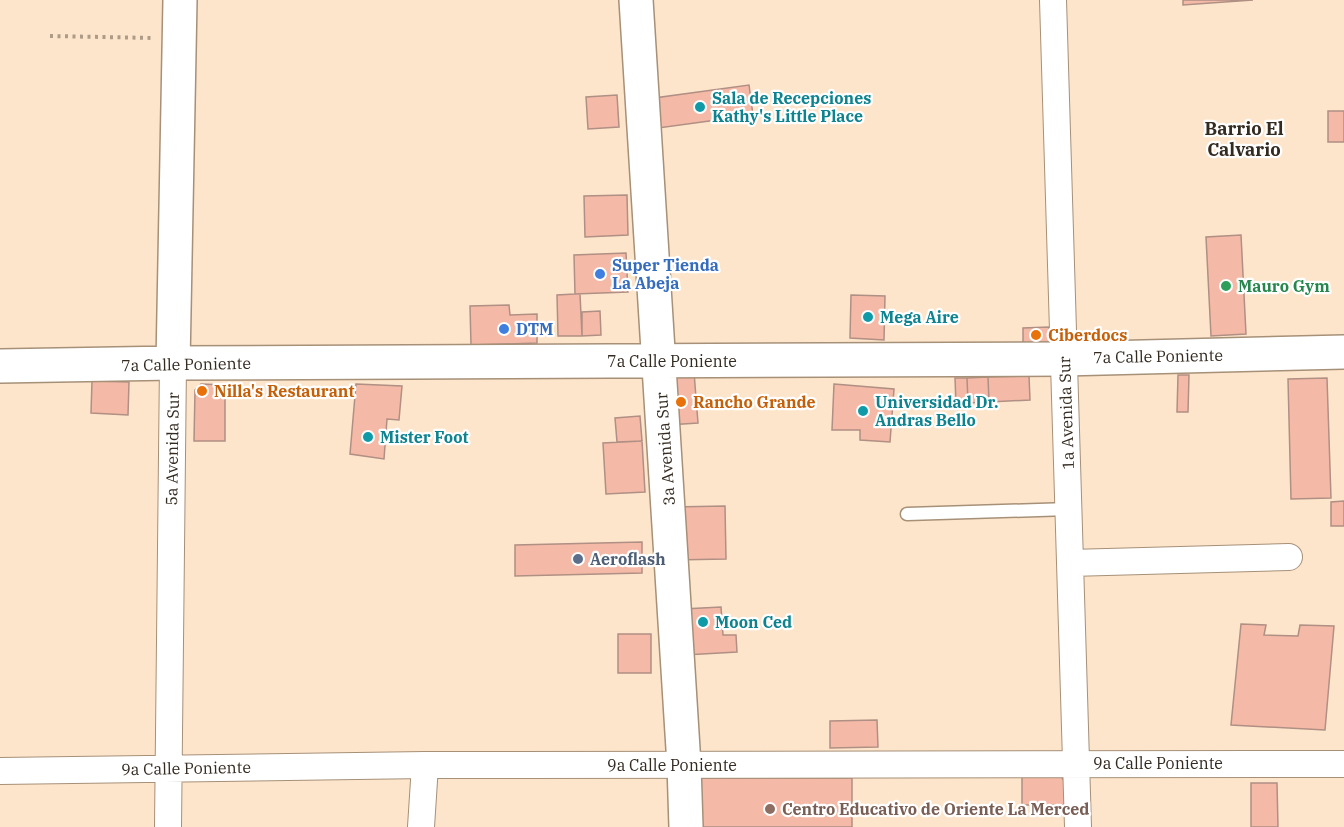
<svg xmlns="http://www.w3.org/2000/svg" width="1344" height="827" viewBox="0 0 1344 827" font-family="'IBM Plex Serif',serif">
	<rect width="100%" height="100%" fill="#fde5cb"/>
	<path fill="#f5baa7" stroke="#b08f84" stroke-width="1.5" d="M 1183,0 L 1253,0 L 1183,5 Z
		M 749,85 L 753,115 L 651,129 L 647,99 Z
		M 617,95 L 619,127 L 588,129 L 586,97 Z
		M 1328,111 L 1344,111 L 1344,142 L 1328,142 Z
		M 627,195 L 628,235 L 585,237 L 584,196 Z
		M 1241,235 L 1246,334 L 1211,336 L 1206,237 Z
		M 626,253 L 628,292 L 575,294 L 574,255 Z
		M 575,294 L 580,294 L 582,336 L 558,336 L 557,295 Z
		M 851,295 L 885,296 L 884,340 L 850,338 Z
		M 509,305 L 510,315 L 537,314 L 537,343 L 471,345 L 470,306 Z
		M 600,311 L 601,335 L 582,336 L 582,312 Z
		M 1049,327 L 1050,343 L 1023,348 L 1023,328 Z
		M 694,372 L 698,423 L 668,425 L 672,374 Z
		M 1178,375 L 1189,375 L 1188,412 L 1177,412 Z
		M 1029,376 L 1030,400 L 989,402 L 988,377 Z
		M 988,377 L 989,402 L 968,403 L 967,378 Z
		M 955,378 L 967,378 L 968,403 L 956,404 Z
		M 1327,378 L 1331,498 L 1291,499 L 1288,379 Z
		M 92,381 L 129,382 L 128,415 L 91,413 Z
		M 201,384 L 225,385 L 225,441 L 194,441 L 195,390 Z
		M 356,384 L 402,386 L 399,420 L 387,419 L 384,459 L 350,454 Z
		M 834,384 L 894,389 L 890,442 L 860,440 L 860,430 L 832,430 Z
		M 640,416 L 642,441 L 617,442 L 615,418 Z
		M 642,441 L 645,492 L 606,494 L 603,443 Z
		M 1344,501 L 1344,526 L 1331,526 L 1331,502 Z
		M 725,506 L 726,559 L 673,560 L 672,507 Z
		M 642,542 L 642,573 L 515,576 L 515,545 Z
		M 721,607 L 723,635 L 736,635 L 737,652 L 685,655 L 683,609 Z
		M 1241,624 L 1266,625 L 1264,635 L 1298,636 L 1300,625 L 1334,626 L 1325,730 L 1231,725 Z
		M 618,634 L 651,634 L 651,673 L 618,673 Z
		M 877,720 L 878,747 L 830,748 L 830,721 Z
		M 1022,774 L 1059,774 L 1066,783 L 1066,805 L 1022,805 Z
		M 700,778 L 852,778 L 852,827 L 688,827 Z
		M 1251,783 L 1277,783 L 1278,827 L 1251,827 Z"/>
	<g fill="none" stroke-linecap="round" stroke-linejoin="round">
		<g stroke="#a69078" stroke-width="15">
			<path id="lane" d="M 907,514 L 1069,509"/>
		</g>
		<g stroke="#a69078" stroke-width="28">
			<path id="street" d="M 1053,0 L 1078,827
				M 1070,563 L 1289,557
				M 0,771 L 425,765 L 1344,764
				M 168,827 L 173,363
				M 421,827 L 425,765"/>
		</g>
		<g stroke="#a69078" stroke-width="36">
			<path id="secondary" d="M 636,0 L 684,765 L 686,827
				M 173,363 L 180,0
				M 0,366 L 173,363 L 1064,359 L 1344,352"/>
		</g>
		<path stroke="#ad9b87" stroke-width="4" stroke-dasharray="3 4.5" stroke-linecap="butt" d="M 50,36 L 154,38"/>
		<use href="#lane" stroke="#fff" stroke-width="12"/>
		<use href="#street" stroke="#fff" stroke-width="26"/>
		<use href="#secondary" stroke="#fff" stroke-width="33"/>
	</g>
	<g fill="#0f9aa8" stroke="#fff" stroke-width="2">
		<circle cx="700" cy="107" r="6"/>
		<circle cx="868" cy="317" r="6"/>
		<circle cx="863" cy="411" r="6"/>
		<circle cx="368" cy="437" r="6"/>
		<circle cx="703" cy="622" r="6"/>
	</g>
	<g fill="#3f7fe0" stroke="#fff" stroke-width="2">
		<circle cx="600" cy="274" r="6"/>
		<circle cx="504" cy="329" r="6"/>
	</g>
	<circle fill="#2e9e5b" stroke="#fff" stroke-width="2" cx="1226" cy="286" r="6"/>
	<g fill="#e8710a" stroke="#fff" stroke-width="2">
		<circle cx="1036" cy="335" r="6"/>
		<circle cx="202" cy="391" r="6"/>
		<circle cx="681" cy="402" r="6"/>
	</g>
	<circle fill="#5c6f8a" stroke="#fff" stroke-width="2" cx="578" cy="559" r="6"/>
	<circle fill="#8d6e63" stroke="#fff" stroke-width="2" cx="770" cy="809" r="6"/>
	<g text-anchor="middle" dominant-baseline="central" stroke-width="4.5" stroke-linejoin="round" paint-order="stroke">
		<g font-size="16" font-weight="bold" fill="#0d838f" stroke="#fff" text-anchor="start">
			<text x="712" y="98">Sala de Recepciones<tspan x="712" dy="18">Kathy's Little Place</tspan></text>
			<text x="880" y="317">Mega Aire</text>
			<text x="875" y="402">Universidad Dr.<tspan x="875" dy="18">Andras Bello</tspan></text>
			<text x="380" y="437">Mister Foot</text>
			<text x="715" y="622">Moon Ced</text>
		</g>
		<g font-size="16" font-weight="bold" fill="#366cbe" stroke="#fff" text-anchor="start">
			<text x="612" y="265">Super Tienda<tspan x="612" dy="18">La Abeja</tspan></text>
			<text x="516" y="329">DTM</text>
		</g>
		<g font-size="16" font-weight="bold" fill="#27864d" stroke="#fff" text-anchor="start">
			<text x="1238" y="286">Mauro Gym</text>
		</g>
		<g font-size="16" font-weight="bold" fill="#c56008" stroke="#fff" text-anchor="start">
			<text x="1048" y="335">Ciberdocs</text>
			<text x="214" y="391">Nilla's Restaurant</text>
			<text x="693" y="402">Rancho Grande</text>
		</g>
		<g font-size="16" fill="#332a20" stroke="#fff">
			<text transform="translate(1158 356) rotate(-1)">7a Calle Poniente</text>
			<text x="672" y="361">7a Calle Poniente</text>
			<text transform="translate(186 364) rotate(-1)">7a Calle Poniente</text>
			<text transform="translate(1066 413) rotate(-92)">1a Avenida Sur</text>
			<text transform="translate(172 449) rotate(-89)">5a Avenida Sur</text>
			<text transform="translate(665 449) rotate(-94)">3a Avenida Sur</text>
			<text x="1158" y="763">9a Calle Poniente</text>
			<text x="672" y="765">9a Calle Poniente</text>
			<text transform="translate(186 768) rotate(-1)">9a Calle Poniente</text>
		</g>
		<g font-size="16" font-weight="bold" fill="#4e5e75" stroke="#fff" text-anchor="start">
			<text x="590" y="559">Aeroflash</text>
		</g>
		<g font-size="16" font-weight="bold" fill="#785e54" stroke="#fff" text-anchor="start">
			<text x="782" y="809">Centro Educativo de Oriente La Merced</text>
		</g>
		<g font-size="18" font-weight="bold" fill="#332a20" stroke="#fff">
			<text x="1244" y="128">Barrio El<tspan x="1244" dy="21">Calvario</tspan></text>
		</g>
	</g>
</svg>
